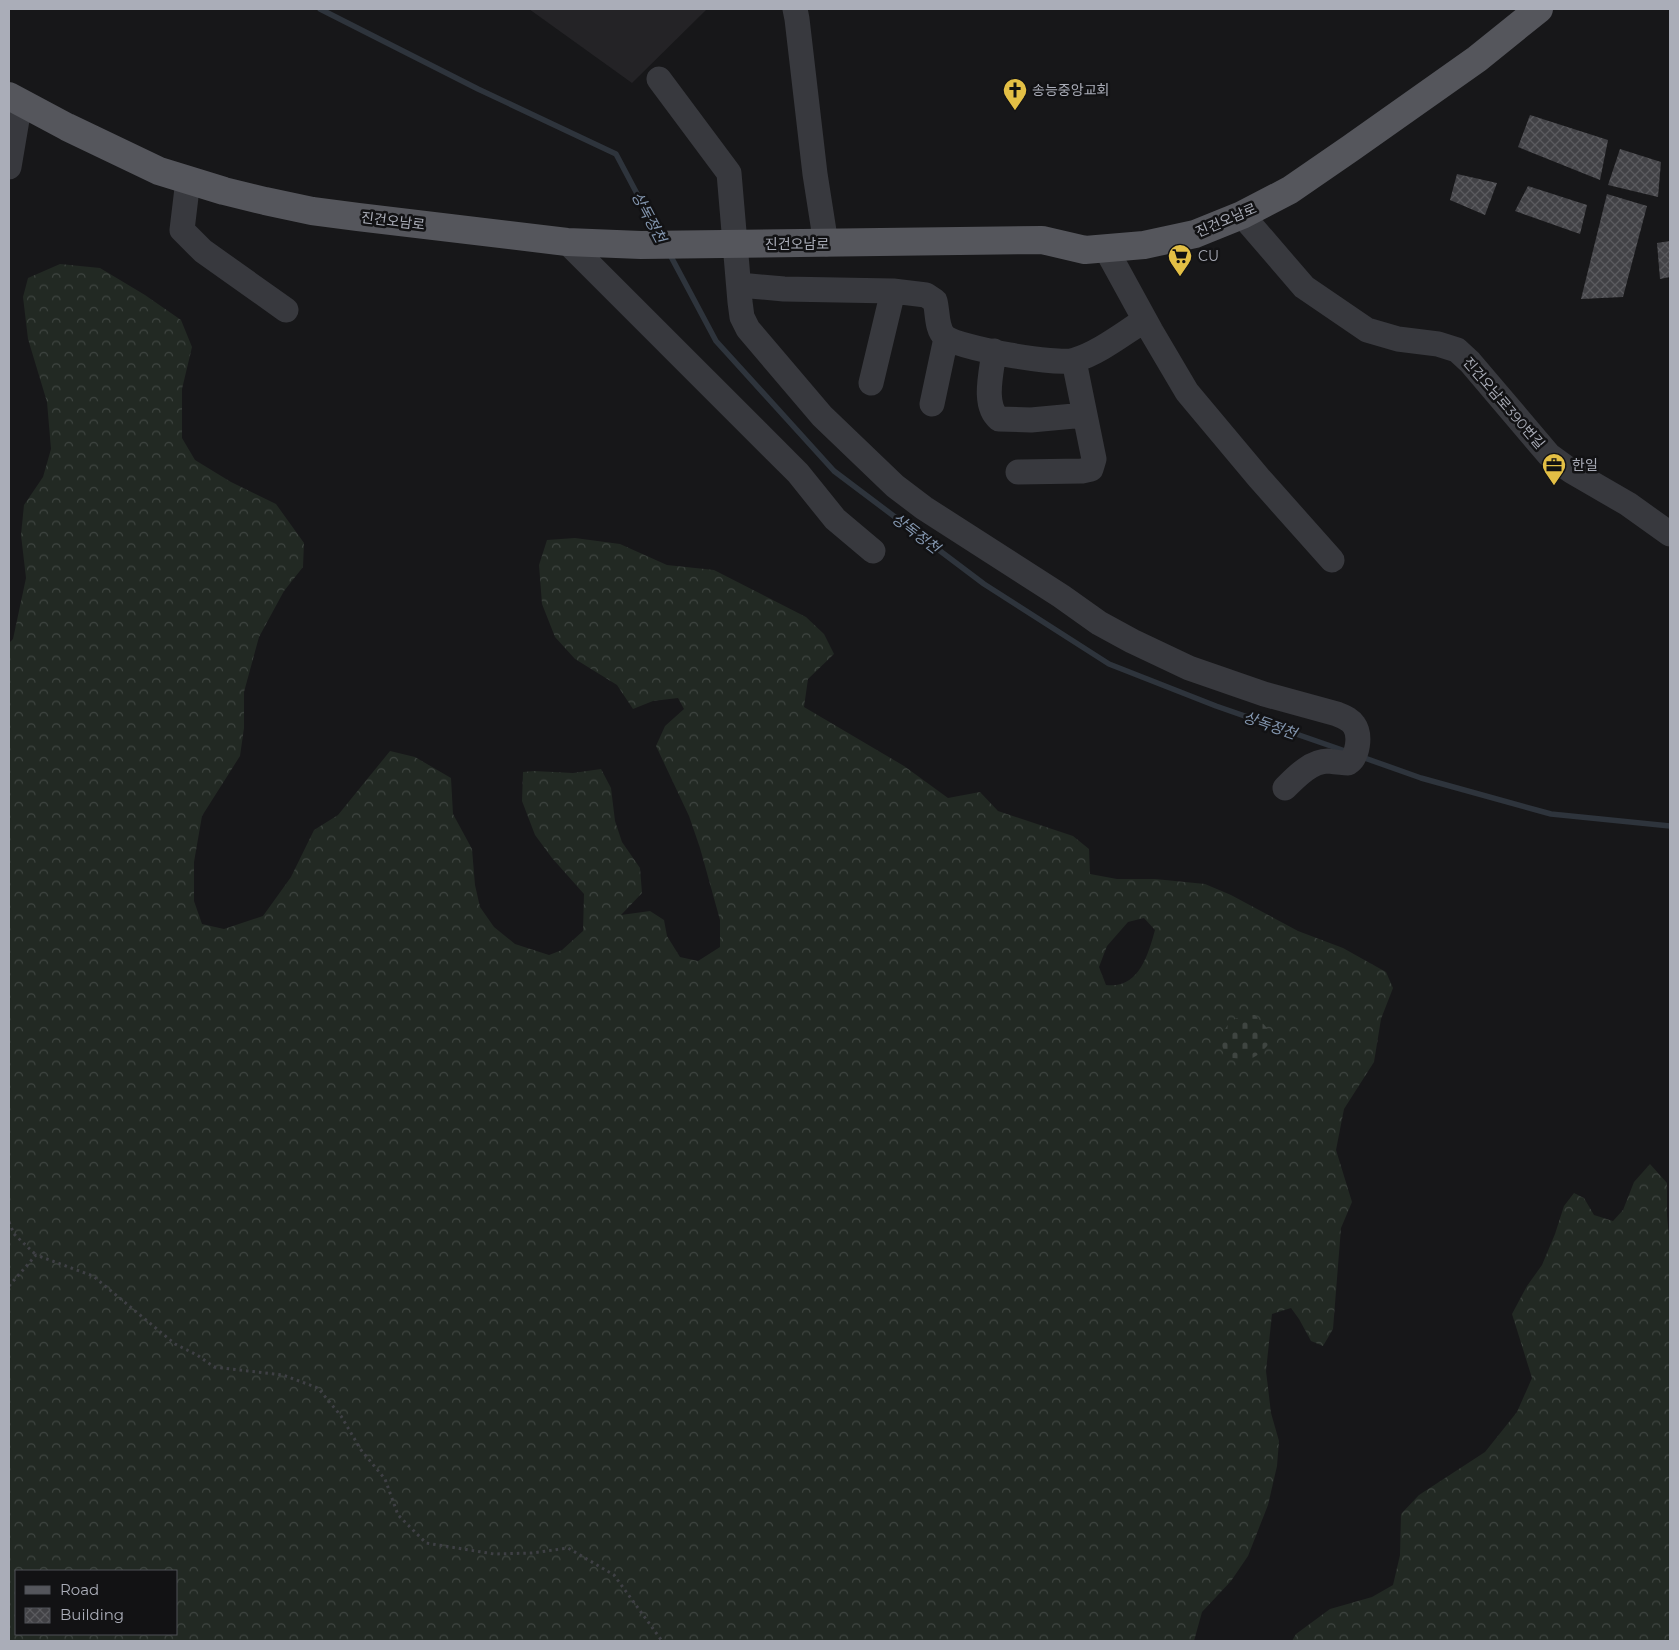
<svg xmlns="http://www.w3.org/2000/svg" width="1679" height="1650" viewBox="0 0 1679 1650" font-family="Montserrat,'Noto Sans KR',sans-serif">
	<defs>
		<pattern id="forest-crowns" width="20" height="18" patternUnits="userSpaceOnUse" patternTransform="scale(1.25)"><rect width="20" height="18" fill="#222923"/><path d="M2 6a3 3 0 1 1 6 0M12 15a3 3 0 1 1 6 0" fill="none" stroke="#3f4541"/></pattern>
		<pattern id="cemetery-stones" width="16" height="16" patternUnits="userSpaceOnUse" patternTransform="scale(1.25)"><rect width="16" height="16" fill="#222923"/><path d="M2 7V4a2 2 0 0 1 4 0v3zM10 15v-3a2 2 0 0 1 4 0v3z" fill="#3f4541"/></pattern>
		<pattern id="building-cross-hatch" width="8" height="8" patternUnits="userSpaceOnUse" patternTransform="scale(1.25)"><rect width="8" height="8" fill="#424246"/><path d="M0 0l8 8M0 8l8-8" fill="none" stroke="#5b5b5f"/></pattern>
	</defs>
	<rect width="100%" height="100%" fill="#171719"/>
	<path fill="#242326" d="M 529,9 L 707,9 L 632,83 Z"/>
	<path fill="url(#forest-crowns)" fill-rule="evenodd" d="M 60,264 L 100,268 L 145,295 L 181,320 L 192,347 L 182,389 L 182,438 L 195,460 L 231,482 L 276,504 L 304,543 L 303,567 L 284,591 L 259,637 L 244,692 L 244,728 L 240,756 L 202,816 L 194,862 L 194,901 L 202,924 L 224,929 L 263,916 L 291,877 L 314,830 L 338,815 L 390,751 L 415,757 L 451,778 L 453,814 L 472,849 L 475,885 L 480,907 L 494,927 L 515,944 L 549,955 L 562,950 L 583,931 L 584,894 L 552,858 L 535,835 L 522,801 L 523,772 L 534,771 L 573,773 L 601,769 L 611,788 L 615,821 L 622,842 L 640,868 L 642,893 L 621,915 L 650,911 L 664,920 L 667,936 L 680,957 L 698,961 L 720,947 L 720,920 L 700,848 L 689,816 L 656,746 L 665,726 L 684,709 L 678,698 L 653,701 L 633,709 L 617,685 L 575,659 L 555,637 L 542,604 L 539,565 L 547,540 L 575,538 L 620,544 L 667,565 L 714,570 L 806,617 L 824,634 L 834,654 L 808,679 L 804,707 L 904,766 L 948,798 L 980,792 L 998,811 L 1073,836 L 1089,849 L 1090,874 L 1117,879 L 1155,879 L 1205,884 L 1231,895 L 1298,931 L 1343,948 L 1386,972 L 1393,988 L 1381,1019 L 1374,1062 L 1344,1109 L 1336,1150 L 1352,1202 L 1341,1228 L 1333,1329 L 1323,1346 L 1311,1341 L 1299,1319 L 1291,1308 L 1272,1314 L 1266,1371 L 1271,1413 L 1279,1441 L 1277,1466 L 1268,1505 L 1248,1556 L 1231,1581 L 1202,1612 L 1194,1641 L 9,1641 L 9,643 L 13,639 L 26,578 L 21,535 L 24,505 L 43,477 L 51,449 L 47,402 L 28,339 L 23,297 L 28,278 ZM 1144,918 L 1155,930 C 1148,955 1139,989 1106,985 L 1099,967 L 1107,946 L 1128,922 ZM 16,1571 L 176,1571 L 176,1634 L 16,1634 Z
		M 1650,1164 L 1667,1183 L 1667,1215 L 1670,1248 L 1670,1641 L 1292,1641 L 1296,1634 L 1330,1609 L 1372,1597 L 1393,1585 L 1400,1555 L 1401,1514 L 1419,1495 L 1485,1452 L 1517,1412 L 1532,1378 L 1512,1314 L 1527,1286 L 1542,1265 L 1555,1234 L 1564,1206 L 1574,1193 L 1584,1198 L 1594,1215 L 1613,1221 L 1623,1210 L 1634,1182 Z"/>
	<path fill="url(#cemetery-stones)" d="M 1255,1015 L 1267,1028 L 1268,1045 C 1253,1061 1250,1061 1228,1057 L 1219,1041 C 1229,1020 1232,1017 1255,1015 Z"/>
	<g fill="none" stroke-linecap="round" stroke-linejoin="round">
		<path stroke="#2e343c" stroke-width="5.5" d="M 320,9 L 478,89 L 616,154 L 660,237
			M 668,251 L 716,341 L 834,471 L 984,584 L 1109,664 L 1216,706 L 1348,752
			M 1359,756 L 1421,778 L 1551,814 L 1670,826"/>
	</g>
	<path fill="url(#building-cross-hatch)" d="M 1530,115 L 1608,140 L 1600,180 L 1518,147 Z
		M 1620,149 L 1661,162 L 1658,197 L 1608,185 Z
		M 1457,174 L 1497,183 L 1485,215 L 1450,200 Z
		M 1528,186 L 1587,205 L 1580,234 L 1515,211 Z
		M 1607,194 L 1647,206 L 1623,297 L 1581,299 Z
		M 1670,241 L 1670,277 L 1660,279 L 1657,243 Z"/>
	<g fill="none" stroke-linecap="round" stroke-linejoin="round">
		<path stroke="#3f4045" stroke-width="3" stroke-dasharray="2.5 4" stroke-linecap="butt" d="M 9,1222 L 14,1234 L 36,1255
			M 9,1286 L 36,1255 L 93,1276 L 175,1344 L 197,1355 L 214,1367 L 283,1375 L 318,1388 L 341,1416 L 361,1450 L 385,1479 L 398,1515 L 426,1543 L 494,1554 L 532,1553 L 568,1548 L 614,1575 L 662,1641"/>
		<path stroke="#38393e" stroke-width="25" d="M 795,9 L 797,19 L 815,174 L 826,244
			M 659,79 L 729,173 L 740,302 L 742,317 L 748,329 L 822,416 L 895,486 L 924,508 L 1061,596 L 1099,623 L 1132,641 L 1189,668 L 1264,694 L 1337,714 C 1344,717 1350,719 1354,725 C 1361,735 1358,757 1348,763 C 1342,763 1335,762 1328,761 C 1311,761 1296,777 1285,788
			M 9,167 L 20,102
			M 188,180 L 182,230 L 203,251 L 286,310
			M 1242,215 L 1304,287 L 1367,330 L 1398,339 L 1438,344 L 1457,350 L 1470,362 L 1549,455 L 1571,471 L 1628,504 L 1670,534
			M 567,242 L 798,473 L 835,519 L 873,551
			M 1106,249 L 1151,331 L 1187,392 L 1259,478 L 1332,560
			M 739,285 L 784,289 L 893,291 L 926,295 L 935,301 C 938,312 936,329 945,337 C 959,348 1058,366 1075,360 C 1099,353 1124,333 1145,320
			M 994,351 C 992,371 982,405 999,419 L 1031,420 L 1085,415
			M 871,383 L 893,291
			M 932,404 L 946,338
			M 1018,472 L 1082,471 L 1091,469 L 1094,459 L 1074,361"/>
		<path stroke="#55565c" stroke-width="28" d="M 9,96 L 67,127 L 159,171 L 224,191 L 265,201 L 312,211 L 358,217 L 567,242 L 641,245 L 1042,240 L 1085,250 L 1144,245 L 1195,234 L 1242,215 L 1290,190 L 1351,148 L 1477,59 L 1539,9"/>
	</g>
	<defs>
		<g id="church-pin" transform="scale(1.25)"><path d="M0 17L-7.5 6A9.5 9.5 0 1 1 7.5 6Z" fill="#e3bf45" stroke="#121214"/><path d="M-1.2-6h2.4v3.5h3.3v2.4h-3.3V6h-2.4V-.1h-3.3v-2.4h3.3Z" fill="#111"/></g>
		<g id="supermarket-pin" transform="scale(1.25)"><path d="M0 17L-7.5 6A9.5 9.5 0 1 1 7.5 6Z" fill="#e3bf45" stroke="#121214"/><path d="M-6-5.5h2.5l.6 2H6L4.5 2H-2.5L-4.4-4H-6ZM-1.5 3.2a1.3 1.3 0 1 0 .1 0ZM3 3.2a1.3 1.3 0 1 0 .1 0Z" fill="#111"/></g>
		<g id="office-pin" transform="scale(1.25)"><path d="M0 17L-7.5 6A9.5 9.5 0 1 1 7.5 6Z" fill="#e3bf45" stroke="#121214"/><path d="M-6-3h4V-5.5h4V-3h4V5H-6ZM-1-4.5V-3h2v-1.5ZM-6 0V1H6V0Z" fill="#111"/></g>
	</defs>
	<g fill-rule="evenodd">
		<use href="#church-pin" x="1015" y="90"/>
		<use href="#supermarket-pin" x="1180" y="256"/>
		<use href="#office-pin" x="1554" y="465"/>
	</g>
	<g text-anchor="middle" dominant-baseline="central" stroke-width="5" stroke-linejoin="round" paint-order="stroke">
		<g font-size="14" fill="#aaadb8" stroke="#121214" text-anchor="start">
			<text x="1032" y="90">송능중앙교회</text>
			<text x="1198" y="256">CU</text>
			<text x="1572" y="465">한일</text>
		</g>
		<g font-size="14" fill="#aaadb8" stroke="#121214">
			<text transform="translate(1226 220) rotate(-23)">진건오남로</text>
			<text transform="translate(393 221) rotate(7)">진건오남로</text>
			<text x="797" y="244">진건오남로</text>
			<text transform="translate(1504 403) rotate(49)">진건오남로390번길</text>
		</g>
		<g font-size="15" font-style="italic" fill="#8497b0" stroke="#121214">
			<text transform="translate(649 217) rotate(62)">상독정천</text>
			<text transform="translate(916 533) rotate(37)">상독정천</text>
			<text transform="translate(1270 725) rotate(19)">상독정천</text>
		</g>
	</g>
	<rect width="1679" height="1650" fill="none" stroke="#aaadb8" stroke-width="20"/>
	<rect x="15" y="1570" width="162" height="65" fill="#121214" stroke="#4f5056"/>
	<rect x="25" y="1586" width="25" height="8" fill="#55565c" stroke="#4f5056"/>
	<text x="60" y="1595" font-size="15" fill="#aaadb8">Road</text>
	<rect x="25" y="1608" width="25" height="15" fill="url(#building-cross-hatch)" stroke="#4f5056"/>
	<text x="60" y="1620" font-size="15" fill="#aaadb8">Building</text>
</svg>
